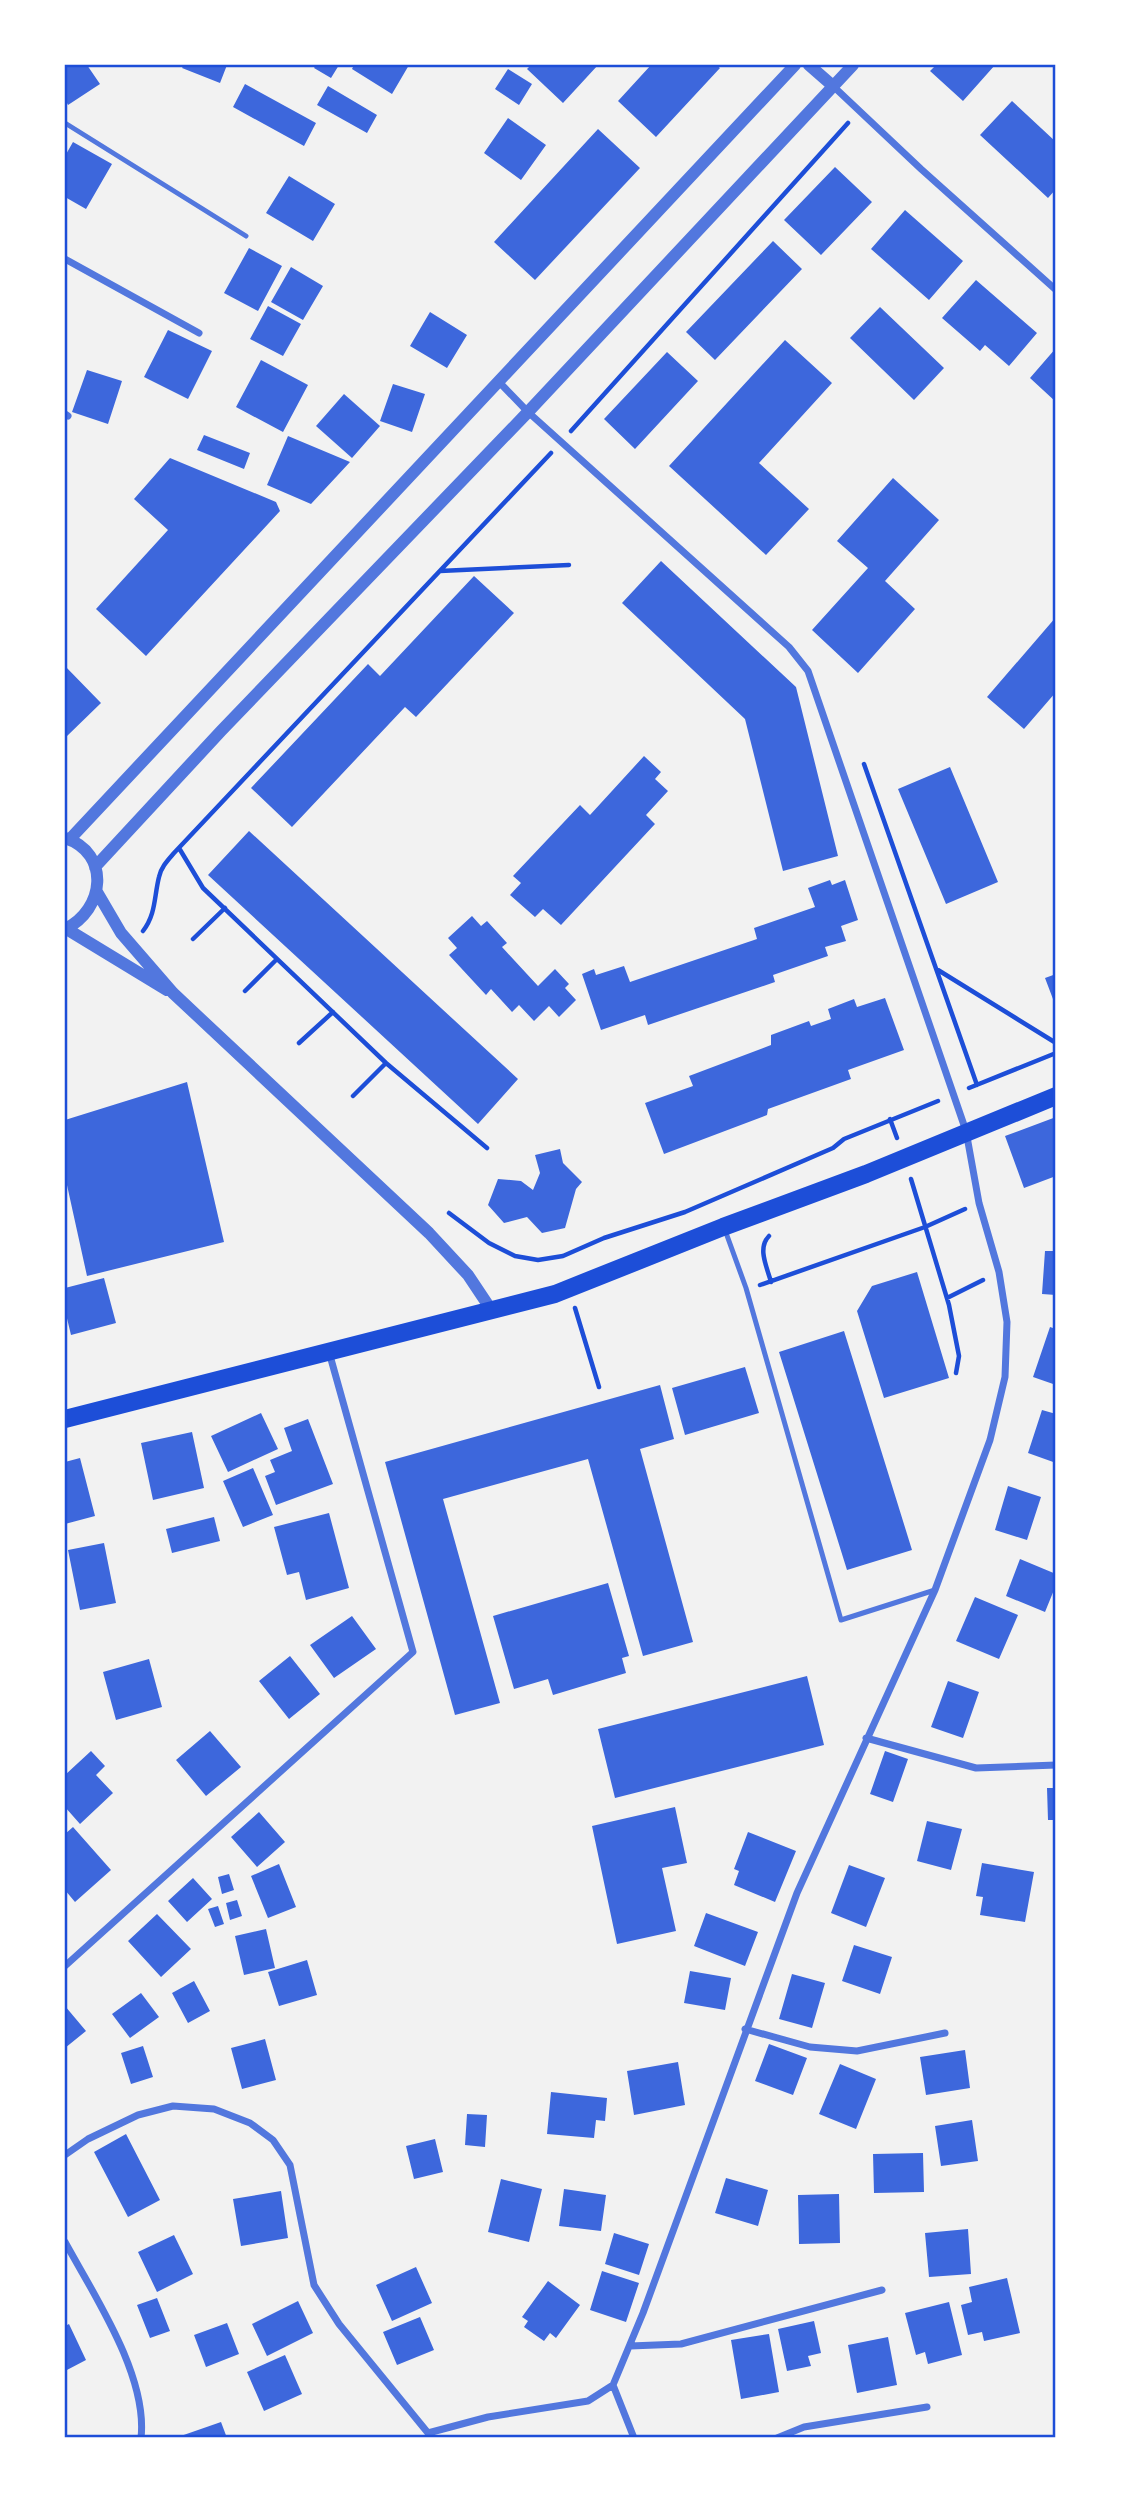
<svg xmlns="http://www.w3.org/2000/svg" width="1121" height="2503" viewBox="0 0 1121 2503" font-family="Ubuntu,sans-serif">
	<rect width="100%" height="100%" fill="#f2f2f2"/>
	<path fill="#3d67dc" d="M 68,65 L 87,65 L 100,84 L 68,105 L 65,99 L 65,67 Z
		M 184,65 L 227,65 L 220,83 L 182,68 Z
		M 316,65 L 339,65 L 331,78 L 314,68 Z
		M 354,65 L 409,65 L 392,94 L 352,69 Z
		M 531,65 L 598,65 L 563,103 L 527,69 Z
		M 651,65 L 716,65 L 720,68 L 656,137 L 618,101 Z
		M 936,65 L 995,65 L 963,101 L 930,71 Z
		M 508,69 L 532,84 L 519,105 L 495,89 Z
		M 245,84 L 316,123 L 304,146 L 233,107 Z
		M 328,86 L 377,115 L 367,133 L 317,105 Z
		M 1012,101 L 1056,142 L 1056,189 L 1048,198 L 980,135 Z
		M 508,118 L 546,145 L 521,180 L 484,153 Z
		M 598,129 L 640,168 L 535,280 L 494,242 Z
		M 73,142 L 112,164 L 86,209 L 65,197 L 65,156 Z
		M 835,167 L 872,202 L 821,255 L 784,220 Z
		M 289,176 L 335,204 L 313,241 L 266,213 Z
		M 905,210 L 963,261 L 929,300 L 871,249 Z
		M 773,241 L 802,269 L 715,360 L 686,332 Z
		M 249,248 L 282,266 L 258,311 L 224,293 Z
		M 291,267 L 323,286 L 303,320 L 271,302 Z
		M 976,280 L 1037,333 L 1009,366 L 985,345 L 980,351 L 942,318 Z
		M 268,306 L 301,324 L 283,356 L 250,339 Z
		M 880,307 L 944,368 L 914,400 L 850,338 Z
		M 430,312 L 467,335 L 447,368 L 410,346 Z
		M 168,330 L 212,351 L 188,399 L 144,377 Z
		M 785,340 L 832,383 L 759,463 L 809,509 L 766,555 L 669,466 Z
		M 1056,348 L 1056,402 L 1030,378 Z
		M 667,352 L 698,381 L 635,449 L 604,419 Z
		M 261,360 L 308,385 L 283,432 L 236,407 Z
		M 87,370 L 122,381 L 108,424 L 72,412 Z
		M 393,384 L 425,394 L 412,432 L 380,421 Z
		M 344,394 L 380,426 L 352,458 L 316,426 Z
		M 204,435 L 250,453 L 244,469 L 197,450 Z
		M 288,436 L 350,462 L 311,504 L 267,485 Z
		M 170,458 L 276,502 L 280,511 L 146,656 L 96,609 L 168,530 L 134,499 Z
		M 893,478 L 939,520 L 885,581 L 915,609 L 858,673 L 812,630 L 868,568 L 837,541 Z
		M 661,561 L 796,687 L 838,856 L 783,871 L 745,719 L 622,603 Z
		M 474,576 L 514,613 L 416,717 L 405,707 L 292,827 L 251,788 L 368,664 L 380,676 Z
		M 1056,617 L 1056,692 L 1024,729 L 987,697 Z
		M 65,666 L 101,703 L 65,738 Z
		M 644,756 L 661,772 L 655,779 L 668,791 L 646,815 L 655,824 L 561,925 L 543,909 L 535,917 L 510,895 L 521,883 L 513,876 L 580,805 L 590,815 Z
		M 950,767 L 998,882 L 946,904 L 898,789 Z
		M 249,831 L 518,1079 L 478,1124 L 208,875 Z
		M 830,880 L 832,885 L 845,880 L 858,920 L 841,926 L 846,941 L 825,947 L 828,956 L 773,975 L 775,982 L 648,1025 L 645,1015 L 601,1030 L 582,974 L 594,969 L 596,975 L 624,966 L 630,982 L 757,939 L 754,928 L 815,907 L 808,888 Z
		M 472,916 L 481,926 L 487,921 L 507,943 L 502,947 L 538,986 L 555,969 L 569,984 L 565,988 L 576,1000 L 559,1017 L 549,1006 L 534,1021 L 519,1005 L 512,1012 L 491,989 L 486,995 L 449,955 L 457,948 L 448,938 Z
		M 1056,974 L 1056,1007 L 1045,978 Z
		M 885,998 L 904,1050 L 848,1070 L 851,1079 L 768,1109 L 767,1115 L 664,1154 L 645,1103 L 693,1086 L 689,1076 L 771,1045 L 771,1035 L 809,1021 L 811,1026 L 831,1019 L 828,1009 L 854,999 L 857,1007 Z
		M 187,1082 L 224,1242 L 87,1276 L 65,1176 L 65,1120 Z
		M 1056,1117 L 1056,1176 L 1024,1188 L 1005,1136 Z
		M 560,1149 L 563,1163 L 582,1182 L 576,1189 L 565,1228 L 542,1233 L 527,1217 L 504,1223 L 488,1205 L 498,1179 L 521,1181 L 533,1190 L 540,1173 L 535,1155 Z
		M 1045,1251 L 1056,1251 L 1056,1295 L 1042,1294 Z
		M 917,1272 L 949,1378 L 884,1398 L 857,1311 L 872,1286 Z
		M 104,1278 L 116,1323 L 71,1335 L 65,1310 L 65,1288 Z
		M 1050,1327 L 1056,1329 L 1056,1385 L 1033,1377 Z
		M 844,1331 L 912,1550 L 847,1570 L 779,1352 Z
		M 745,1367 L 759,1413 L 685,1435 L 672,1388 Z
		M 660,1385 L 674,1439 L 640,1449 L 693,1642 L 643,1656 L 588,1459 L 443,1499 L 500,1703 L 455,1715 L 385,1462 Z
		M 1042,1410 L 1056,1414 L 1056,1463 L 1028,1453 Z
		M 261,1413 L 278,1449 L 228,1472 L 211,1436 Z
		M 308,1419 L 333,1484 L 276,1505 L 265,1476 L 275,1472 L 270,1460 L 292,1451 L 284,1428 Z
		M 192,1432 L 204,1488 L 153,1500 L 141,1443 Z
		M 80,1458 L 95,1516 L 65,1524 L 65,1462 Z
		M 253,1468 L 273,1515 L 243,1527 L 223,1481 Z
		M 1008,1486 L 1041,1497 L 1027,1540 L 995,1530 Z
		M 329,1513 L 349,1588 L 306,1600 L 299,1572 L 287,1575 L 274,1527 Z
		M 214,1517 L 220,1541 L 172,1553 L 166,1529 Z
		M 104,1543 L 116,1603 L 80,1610 L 68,1550 Z
		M 1020,1559 L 1056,1574 L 1056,1585 L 1045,1612 L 1006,1596 Z
		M 608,1583 L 629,1656 L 622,1658 L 626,1673 L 553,1695 L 548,1679 L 514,1689 L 493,1616 Z
		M 975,1597 L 1018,1615 L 999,1659 L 956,1641 Z
		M 352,1616 L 376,1649 L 334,1678 L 310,1645 Z
		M 290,1656 L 320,1694 L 289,1719 L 259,1681 Z
		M 149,1659 L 162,1707 L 116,1720 L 103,1672 Z
		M 807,1676 L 824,1745 L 615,1798 L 598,1729 Z
		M 948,1681 L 979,1692 L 963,1738 L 931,1727 Z
		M 210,1731 L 241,1767 L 206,1796 L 176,1760 Z
		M 91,1751 L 105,1766 L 96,1775 L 113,1793 L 80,1824 L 65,1807 L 65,1775 Z
		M 885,1751 L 908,1759 L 893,1802 L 870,1794 Z
		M 1047,1788 L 1056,1788 L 1056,1820 L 1048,1820 Z
		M 675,1807 L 687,1863 L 662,1868 L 676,1931 L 617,1944 L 592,1826 Z
		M 259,1812 L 285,1842 L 257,1867 L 231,1837 Z
		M 927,1821 L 962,1829 L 951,1870 L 917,1861 Z
		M 73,1827 L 111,1870 L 75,1902 L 65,1890 L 65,1834 Z
		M 748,1832 L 796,1851 L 775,1902 L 734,1885 L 739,1871 L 734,1869 Z
		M 982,1863 L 1034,1872 L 1025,1922 L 980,1915 L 983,1897 L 976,1896 Z
		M 279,1864 L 296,1907 L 268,1918 L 251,1876 Z
		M 849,1865 L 885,1878 L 866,1927 L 831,1913 Z
		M 229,1874 L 234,1890 L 222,1894 L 218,1877 Z
		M 193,1878 L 212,1899 L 187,1922 L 168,1901 Z
		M 237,1900 L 242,1916 L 230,1920 L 226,1903 Z
		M 218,1906 L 224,1924 L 215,1927 L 208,1909 Z
		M 706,1913 L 758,1932 L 745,1966 L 694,1946 Z
		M 157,1914 L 191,1949 L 161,1977 L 128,1941 Z
		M 266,1929 L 275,1968 L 244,1975 L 235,1936 Z
		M 854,1945 L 892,1957 L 880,1994 L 842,1981 Z
		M 307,1960 L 317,1995 L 279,2006 L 268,1972 Z
		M 690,1971 L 731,1978 L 725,2010 L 684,2003 Z
		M 792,1974 L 825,1983 L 812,2028 L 779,2019 Z
		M 194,1981 L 210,2011 L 188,2023 L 172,1993 Z
		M 141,1993 L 159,2017 L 130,2038 L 112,2014 Z
		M 65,2006 L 86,2031 L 65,2048 Z
		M 265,2039 L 276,2080 L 242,2089 L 231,2048 Z
		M 769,2044 L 807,2058 L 793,2095 L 755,2081 Z
		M 143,2046 L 153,2077 L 131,2084 L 121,2053 Z
		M 965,2050 L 970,2088 L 926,2095 L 920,2057 Z
		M 678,2062 L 685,2105 L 634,2115 L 627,2071 Z
		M 840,2064 L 876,2079 L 856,2129 L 819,2114 Z
		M 551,2092 L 607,2098 L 605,2121 L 596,2120 L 594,2138 L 547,2134 Z
		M 467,2114 L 487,2115 L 485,2147 L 465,2145 Z
		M 972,2120 L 978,2161 L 941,2166 L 935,2126 Z
		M 126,2134 L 160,2200 L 128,2217 L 94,2152 Z
		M 435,2139 L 443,2172 L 414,2179 L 406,2146 Z
		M 923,2153 L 924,2192 L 874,2193 L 873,2154 Z
		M 726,2178 L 768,2190 L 758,2226 L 715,2213 Z
		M 501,2179 L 542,2189 L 529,2242 L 488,2232 Z
		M 564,2189 L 606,2195 L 601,2231 L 559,2226 Z
		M 281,2191 L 288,2238 L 241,2246 L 233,2199 Z
		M 839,2194 L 840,2243 L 799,2244 L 798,2195 Z
		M 968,2229 L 971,2274 L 929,2277 L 925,2233 Z
		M 614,2233 L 649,2244 L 639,2275 L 605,2264 Z
		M 174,2235 L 193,2274 L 157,2292 L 138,2252 Z
		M 416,2267 L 432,2303 L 392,2321 L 376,2285 Z
		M 602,2271 L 639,2283 L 626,2322 L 590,2310 Z
		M 1007,2278 L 1020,2333 L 984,2341 L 982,2332 L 968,2335 L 961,2305 L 972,2302 L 969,2287 Z
		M 548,2281 L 580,2305 L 556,2338 L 550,2333 L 544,2341 L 524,2327 L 528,2321 L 522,2317 Z
		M 157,2298 L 170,2331 L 150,2338 L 137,2305 Z
		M 298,2301 L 313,2333 L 267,2356 L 252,2324 Z
		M 949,2302 L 962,2355 L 928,2364 L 925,2352 L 916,2355 L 905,2313 Z
		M 420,2317 L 434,2350 L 397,2365 L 383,2332 Z
		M 814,2321 L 821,2353 L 808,2356 L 811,2366 L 787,2371 L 778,2329 Z
		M 227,2323 L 239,2354 L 206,2367 L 194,2335 Z
		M 69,2324 L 86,2360 L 65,2371 L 65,2326 Z
		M 769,2334 L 779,2392 L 741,2399 L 731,2340 Z
		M 888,2337 L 897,2385 L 857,2393 L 848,2345 Z
		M 285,2355 L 302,2394 L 264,2411 L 247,2372 Z
		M 221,2422 L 227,2438 L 175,2438 Z"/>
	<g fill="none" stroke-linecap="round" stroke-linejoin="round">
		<path stroke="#1d4ed8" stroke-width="4.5" d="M 571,431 L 848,123
			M 440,571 L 569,565
			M 864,764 L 977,1085
			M 179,848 L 203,888 L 386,1063 L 487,1148
			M 143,931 C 156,914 154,897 159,877 C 161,867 168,860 174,853 L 551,453
			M 193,939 L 225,908
			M 938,970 L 1056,1043
			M 245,991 L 277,959
			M 299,1043 L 333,1012
			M 969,1088 L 1056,1053
			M 353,1096 L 386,1063
			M 890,1119 L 897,1138
			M 911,1179 L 949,1305 L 959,1356 L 956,1373
			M 449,1213 L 489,1243 L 515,1256 L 538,1260 L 563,1256 L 604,1238 L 685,1212 L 833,1148 L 844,1139 L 938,1101
			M 769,1236 C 757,1248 767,1267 771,1282
			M 760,1285 L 925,1227 L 965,1209
			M 947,1298 L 983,1280
			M 575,1308 L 599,1387"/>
		<path stroke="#5277de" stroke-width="5" d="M 65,123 L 246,236
			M 725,1230 L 746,1288 L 841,1620 L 935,1590"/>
		<path stroke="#5277de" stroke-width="7" d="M 833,86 L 921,169 L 1056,290
			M 65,259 L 199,333
			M 65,414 L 68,416
			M 866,1738 L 976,1768 L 1056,1765
			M 65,1966 L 413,1652 L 329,1352
			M 745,2029 L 810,2047 L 857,2051 L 945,2033
			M 65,2155 L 88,2139 L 138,2115 L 173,2106 L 214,2109 L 250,2123 L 273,2140 L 290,2165 L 314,2285 L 339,2324 L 428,2433 L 429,2438
			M 65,2242 C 94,2295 148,2376 141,2438
			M 630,2346 L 681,2344 L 882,2290
			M 613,2385 L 634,2438
			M 428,2433 L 488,2417 L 588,2401 L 613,2385 L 643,2313 L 797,1893 L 935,1590 L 990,1440 L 1005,1377 L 1007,1322 L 999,1272 L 979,1203 L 966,1131 L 808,671 L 789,647 L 528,412 L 500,383
			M 777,2438 L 804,2427 L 927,2407"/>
		<path stroke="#5277de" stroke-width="12" d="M 809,65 L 833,86
			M 70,839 L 795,65
			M 95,867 L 221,731 L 528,412 L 853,65
			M 97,892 L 121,933 L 173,993 L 429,1233 L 468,1275 L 492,1311
			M 65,928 L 167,990
			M 65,929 C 105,910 111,853 65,838"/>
		<path stroke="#1d4ed8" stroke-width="18" d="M 65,1419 L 555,1294 L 723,1227 L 866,1174 L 1056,1096"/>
	</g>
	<rect width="1121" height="2503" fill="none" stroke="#ffffff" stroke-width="133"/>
	<rect x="66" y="66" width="988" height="2370" fill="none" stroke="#1d4ed8" stroke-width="2.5"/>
</svg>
